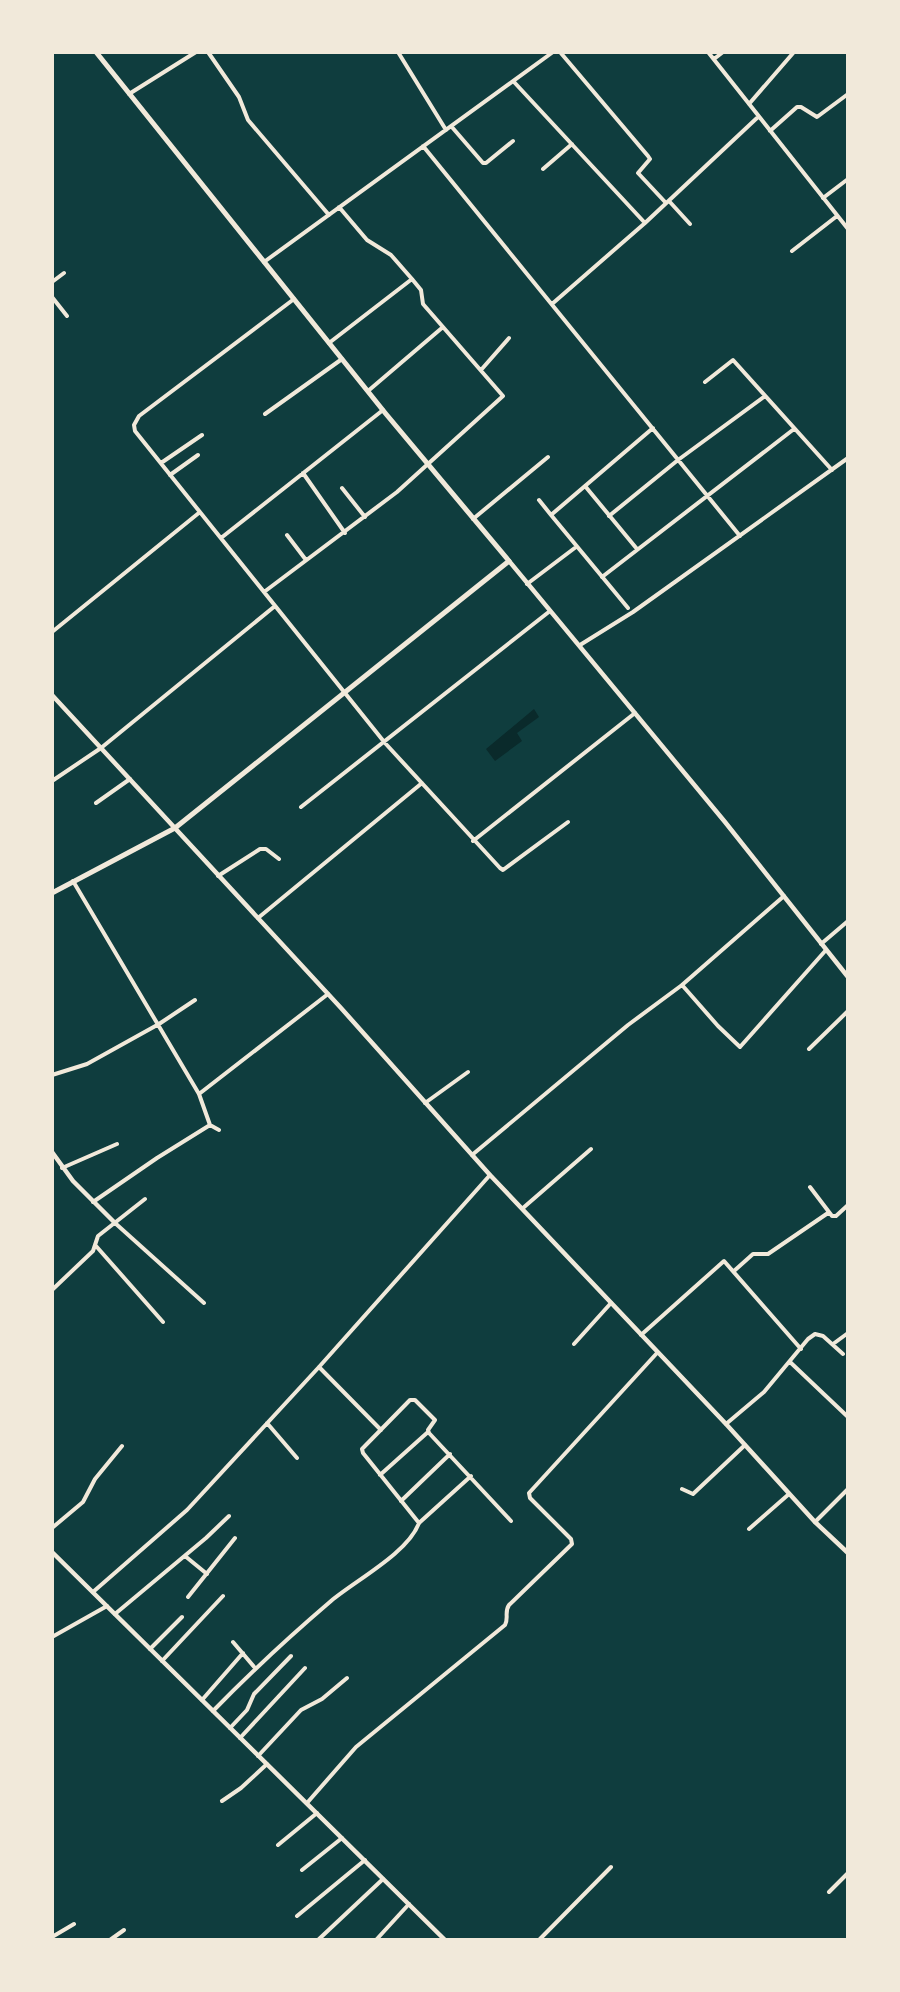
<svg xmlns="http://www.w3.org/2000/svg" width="900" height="1992" viewBox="0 0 900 1992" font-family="Commissioner,sans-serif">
	<rect width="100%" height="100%" fill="#0f3d3e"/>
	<path fill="#0a2a2b" d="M 534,709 L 539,717 L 517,733 L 522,741 L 495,761 L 486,749 Z"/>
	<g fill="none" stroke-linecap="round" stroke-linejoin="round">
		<path stroke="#f1e9da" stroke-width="4" d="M 208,52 L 239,97 L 248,120 L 329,215
			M 398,52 L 446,130
			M 560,52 L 648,156 L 650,159 L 638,173 L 666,203
			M 708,52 L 848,229
			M 714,59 L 723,52
			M 514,82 L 645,223
			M 129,94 L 196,52
			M 749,104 L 794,52
			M 451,126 L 483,163 L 486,163 L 513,141
			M 770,131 L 797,107 L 801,107 L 817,117 L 848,94
			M 423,146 L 740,536
			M 543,169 L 572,144
			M 823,198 L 848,179
			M 669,201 L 690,224
			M 792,251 L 837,216
			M 264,262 L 553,52
			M 52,282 L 64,273
			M 52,297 L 67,316
			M 294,299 L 139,416 L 134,425 L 135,431 L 385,743 L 500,868 L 503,870 L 568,822
			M 552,304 L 645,223 L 758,117
			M 329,343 L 412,279
			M 481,370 L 509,338
			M 705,382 L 733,360 L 832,470
			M 368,391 L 443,327
			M 265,414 L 342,359
			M 161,463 L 202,435
			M 303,473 L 345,533
			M 170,475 L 198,455
			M 585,486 L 637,549
			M 342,488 L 365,517
			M 539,500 L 551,515
			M 609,516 L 678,460 L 765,396
			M 473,519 L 548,457
			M 287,535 L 306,560
			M 221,538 L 383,410
			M 602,577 L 794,429
			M 527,584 L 576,547
			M 264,592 L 397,492 L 503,396 L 423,304 L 421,290 L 412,279 L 391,255 L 367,240 L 339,207
			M 628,608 L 551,515 L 653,428
			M 52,632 L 200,512
			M 580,645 L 633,612 L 848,458
			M 52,781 L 101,748 L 275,606
			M 96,803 L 130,779
			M 301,807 L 550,611
			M 473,841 L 635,713
			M 218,876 L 260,849 L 266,849 L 279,859
			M 73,881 L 199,1094 L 210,1125 L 219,1130
			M 258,918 L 422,783
			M 821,944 L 848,921
			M 682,985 L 718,1026 L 740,1047 L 826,950
			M 809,1049 L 848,1011
			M 52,1075 L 87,1064 L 159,1024 L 195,1000
			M 199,1094 L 328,994
			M 425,1103 L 468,1072
			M 472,1155 L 628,1025 L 682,985 L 784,896
			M 62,1168 L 117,1144
			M 810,1187 L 832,1216 L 836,1216 L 848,1205
			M 93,1202 L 157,1158 L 210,1125
			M 523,1208 L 591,1149
			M 115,1223 L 204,1303
			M 96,1246 L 163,1322
			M 734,1271 L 753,1254 L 768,1254 L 828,1213
			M 52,1290 L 93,1251 L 98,1236 L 145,1199
			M 641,1335 L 724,1261 L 801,1349
			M 574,1344 L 611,1303
			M 833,1344 L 848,1333
			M 790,1362 L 848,1417
			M 319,1367 L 381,1430
			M 267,1423 L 297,1458
			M 726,1424 L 764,1392 L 808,1339 L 815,1334 L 823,1336 L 843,1354
			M 380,1475 L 428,1432
			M 471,1476 L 419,1523 L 363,1453 L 362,1449 L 410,1400 L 415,1400 L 435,1420 L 428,1430 L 429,1433 L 511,1521
			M 682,1489 L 693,1494 L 745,1445
			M 401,1501 L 450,1454
			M 815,1522 L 848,1489
			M 52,1528 L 83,1502 L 95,1479 L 122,1446
			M 749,1529 L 789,1494
			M 185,1556 L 207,1574
			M 93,1592 L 187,1510 L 319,1367 L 490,1175
			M 188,1597 L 235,1538
			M 115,1614 L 206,1538 L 229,1516
			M 52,1637 L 107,1606
			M 233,1642 L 255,1668
			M 150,1649 L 182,1617
			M 162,1661 L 223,1596
			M 202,1700 L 243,1653
			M 213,1711 C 251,1672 290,1636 331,1601 C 356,1580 408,1553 419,1523
			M 230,1728 L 247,1710 L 254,1694 L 291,1656
			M 240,1738 L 305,1668
			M 258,1756 L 301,1710 L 322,1699 L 347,1678
			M 222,1801 L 241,1788 L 267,1764
			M 307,1803 L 356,1747 L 505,1625 C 509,1618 504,1612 509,1605 L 572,1544 L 571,1539 L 530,1498 L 529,1493 L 657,1353
			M 278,1845 L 317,1813
			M 302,1870 L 342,1838
			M 829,1892 L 848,1873
			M 297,1916 L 365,1860
			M 52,1937 L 74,1924
			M 110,1940 L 124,1930
			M 318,1940 L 383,1879
			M 376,1940 L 409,1904
			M 539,1940 L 611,1867"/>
		<path stroke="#f1e9da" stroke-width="4.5" d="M 509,561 L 725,822 L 848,977
			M 52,695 L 341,1008 L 490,1175 L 726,1424 L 815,1522 L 848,1553
			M 52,1152 L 73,1181 L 115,1223
			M 52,1552 L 445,1940"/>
		<path stroke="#f1e9da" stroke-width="5" d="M 52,893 L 175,828 L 509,561 L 386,414 L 96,52"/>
	</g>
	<rect width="900" height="1992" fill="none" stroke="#f1e9da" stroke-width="108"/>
</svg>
